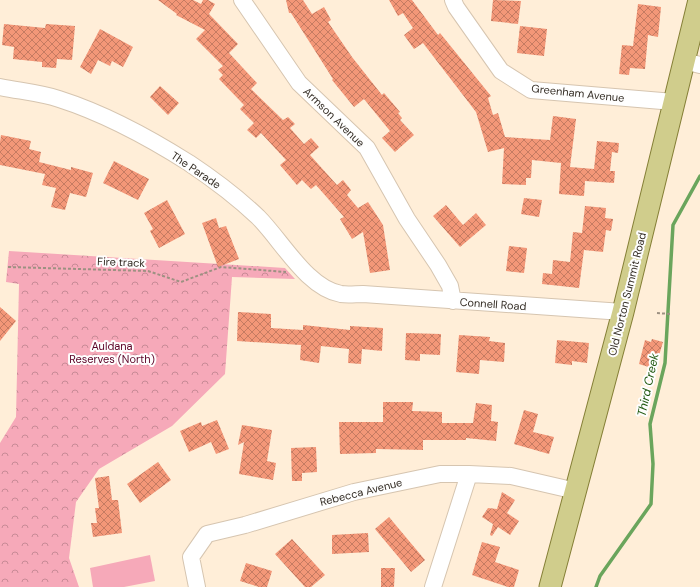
<svg xmlns="http://www.w3.org/2000/svg" width="700" height="587" viewBox="0 0 700 587" font-family="'DM Sans',sans-serif">
	<defs>
		<pattern id="park-crowns" width="20" height="18" patternUnits="userSpaceOnUse"><rect width="20" height="18" fill="#f6a9b9"/><path d="M2 6a3 3 0 1 1 6 0M12 15a3 3 0 1 1 6 0" fill="none" stroke="#c88a96"/></pattern>
		<pattern id="building-cross-hatch" width="8" height="8" patternUnits="userSpaceOnUse"><rect width="8" height="8" fill="#f39778"/><path d="M0 0l8 8M0 8l8-8" fill="none" stroke="#c57b62"/></pattern>
	</defs>
	<rect width="100%" height="100%" fill="#ffeed8"/>
	<path fill="url(#park-crowns)" d="M 9,251 L 285,268 L 295,279 L 232,277 L 225,374 L 172,426 L 99,469 L 76,502 L 69,558 L 79,587 L 0,587 L 0,443 L 16,417 L 19,284 L 6,282 Z"/>
	<path fill="#f6a9b9" d="M 150,555 L 155,581 L 124,587 L 93,587 L 90,568 Z"/>
	<g fill="none" stroke-linecap="round" stroke-linejoin="round">
		<path stroke="#6aa55c" stroke-width="3.5" d="M 596,587 L 600,576 L 651,504 L 653,464 L 650,424 L 665,363 L 673,225 L 700,176"/>
	</g>
	<path fill="url(#building-cross-hatch)" d="M 158,0 L 193,0 L 201,4 L 203,0 L 208,0 L 215,4 L 209,14 L 238,44 L 229,53 L 257,83 L 251,89 L 283,120 L 288,117 L 295,124 L 290,128 L 304,144 L 311,138 L 319,147 L 310,155 L 337,185 L 343,180 L 351,190 L 347,195 L 358,208 L 368,202 L 383,225 L 390,270 L 370,273 L 363,232 L 352,239 L 340,219 L 344,217 L 316,185 L 311,189 L 302,180 L 297,185 L 280,165 L 286,160 L 261,133 L 256,138 L 247,130 L 254,123 L 240,109 L 244,105 L 219,79 L 223,75 L 218,70 L 223,66 L 196,39 L 205,30 L 176,15 L 177,14 Z
		M 286,0 L 303,0 L 312,14 L 324,7 L 331,20 L 328,22 L 352,57 L 382,95 L 384,93 L 400,112 L 398,113 L 402,118 L 400,120 L 414,135 L 395,152 L 382,138 L 390,131 L 364,99 L 354,107 L 332,80 L 333,79 L 291,13 L 289,13 Z
		M 389,0 L 412,0 L 438,35 L 440,33 L 491,96 L 488,98 L 493,115 L 498,113 L 505,137 L 550,140 L 553,116 L 576,119 L 570,167 L 594,169 L 597,141 L 619,143 L 618,153 L 612,152 L 610,171 L 615,171 L 614,183 L 585,181 L 584,196 L 559,194 L 561,163 L 532,160 L 531,178 L 526,178 L 526,185 L 502,184 L 504,148 L 488,152 L 476,112 L 423,43 L 414,49 L 404,35 L 413,28 L 403,13 L 398,16 Z
		M 493,0 L 521,1 L 518,24 L 491,21 Z
		M 638,4 L 661,7 L 658,37 L 648,35 L 645,69 L 630,68 L 629,75 L 619,74 L 622,45 L 633,46 Z
		M 4,24 L 45,28 L 46,24 L 75,26 L 72,60 L 57,59 L 56,68 L 42,67 L 42,62 L 13,59 L 14,47 L 2,45 Z
		M 520,26 L 547,29 L 544,56 L 517,53 Z
		M 100,29 L 133,47 L 123,67 L 112,61 L 110,66 L 98,60 L 91,74 L 80,67 Z
		M 160,86 L 179,103 L 168,115 L 150,97 Z
		M 1,135 L 31,141 L 29,149 L 41,152 L 39,162 L 71,170 L 71,167 L 93,173 L 86,197 L 70,193 L 65,210 L 51,207 L 56,188 L 42,185 L 45,174 L 0,165 L 0,142 Z
		M 114,161 L 149,179 L 138,200 L 103,183 Z
		M 524,198 L 542,200 L 539,217 L 521,214 Z
		M 167,200 L 185,234 L 159,248 L 150,231 L 153,229 L 144,213 Z
		M 446,205 L 463,225 L 476,213 L 486,225 L 460,247 L 433,216 Z
		M 585,206 L 606,208 L 605,218 L 613,219 L 611,231 L 606,230 L 603,252 L 584,250 L 579,288 L 542,284 L 543,273 L 552,274 L 553,260 L 570,262 L 573,232 L 582,233 Z
		M 216,218 L 219,228 L 226,226 L 239,259 L 218,267 L 202,223 Z
		M 509,246 L 527,248 L 524,273 L 506,271 Z
		M 0,307 L 16,321 L 0,341 Z
		M 238,312 L 271,314 L 271,328 L 303,330 L 303,325 L 350,330 L 350,326 L 383,328 L 382,351 L 362,349 L 361,364 L 348,363 L 349,349 L 321,346 L 319,363 L 300,360 L 301,345 L 237,341 Z
		M 406,333 L 441,334 L 440,355 L 420,354 L 420,361 L 405,360 Z
		M 459,335 L 490,337 L 489,341 L 505,343 L 504,362 L 480,360 L 479,374 L 456,372 Z
		M 652,339 L 663,342 L 655,369 L 639,364 L 645,340 L 651,342 Z
		M 557,340 L 589,343 L 587,363 L 572,361 L 572,365 L 555,363 Z
		M 383,402 L 413,402 L 412,411 L 442,412 L 442,423 L 473,423 L 476,403 L 492,405 L 491,421 L 498,422 L 496,441 L 466,438 L 466,440 L 423,440 L 423,450 L 376,449 L 376,453 L 340,454 L 339,422 L 383,422 Z
		M 524,410 L 538,414 L 533,432 L 554,437 L 549,454 L 514,444 Z
		M 217,420 L 229,449 L 216,454 L 211,442 L 189,452 L 180,431 L 201,422 L 202,426 Z
		M 242,425 L 272,430 L 267,461 L 276,463 L 273,480 L 239,474 L 244,442 L 238,445 Z
		M 316,447 L 317,472 L 302,473 L 302,481 L 292,481 L 291,448 Z
		M 158,462 L 171,480 L 140,503 L 127,484 Z
		M 109,476 L 112,500 L 118,500 L 122,533 L 93,537 L 91,523 L 97,523 L 95,508 L 99,508 L 95,478 Z
		M 502,492 L 515,500 L 507,513 L 519,521 L 510,535 L 498,527 L 492,536 L 490,535 L 493,524 L 482,517 L 488,508 L 497,509 Z
		M 389,517 L 425,560 L 411,572 L 375,529 Z
		M 368,533 L 369,552 L 332,554 L 332,535 Z
		M 292,539 L 325,575 L 311,587 L 305,587 L 275,554 Z
		M 482,542 L 500,547 L 495,562 L 519,570 L 514,587 L 508,587 L 472,575 Z
		M 246,563 L 272,571 L 267,587 L 259,587 L 240,581 Z
		M 381,568 L 395,568 L 394,587 L 381,587 Z"/>
	<g fill="none" stroke-linecap="round" stroke-linejoin="round">
		<g stroke="#d6c5b0" stroke-width="18">
			<path id="minor" d="M 242,0 L 299,83 L 367,148 L 407,219 L 438,265 L 450,286 L 453,301
				M 453,0 L 456,7 L 501,71 L 531,90 L 674,102
				M 684,61 L 700,65
				M 0,87 C 19,91 41,93 59,99 C 106,114 148,137 189,163 C 213,179 237,197 258,217 C 282,241 307,288 341,294 C 348,295 356,294 363,294 L 623,312
				M 197,587 L 191,557 L 207,534 L 245,525 L 354,492 L 440,474 L 469,474 L 511,476 L 576,491
				M 433,587 L 469,474"/>
		</g>
		<g stroke="#857f36" stroke-width="23">
			<path id="major" d="M 550,587 L 623,312 L 699,0"/>
		</g>
		<path stroke="#9d9182" stroke-width="2" stroke-dasharray="3 2" stroke-linecap="butt" d="M 8,267 L 148,271 L 181,282 L 221,267 L 286,272
			M 657,313 L 670,314"/>
		<use href="#minor" stroke="#fff" stroke-width="16"/>
		<use href="#major" stroke="#d0cd8c" stroke-width="21"/>
	</g>
	<g text-anchor="middle" dominant-baseline="central" stroke-width="4" stroke-linejoin="round" paint-order="stroke">
		<g font-size="11" fill="#332c24" stroke="#fefefe">
			<text transform="translate(578 93) rotate(6)">Greenham Avenue</text>
			<text transform="translate(334 117) rotate(44)">Armson Avenue</text>
			<text transform="translate(196 170) rotate(34)">The Parade</text>
			<text transform="translate(121 262) rotate(2)">Fire track</text>
			<text transform="translate(627 294) rotate(-76)">Old Norton Summit Road</text>
			<text transform="translate(493 304) rotate(4)">Connell Road</text>
			<text transform="translate(361 492) rotate(-14)">Rebecca Avenue</text>
		</g>
		<g font-size="11" fill="#5b0226" stroke="#fefefe">
			<text x="112" y="346">Auldana<tspan x="112" dy="13">Reserves (North)</tspan></text>
		</g>
		<g font-size="12" font-style="italic" fill="#20590f" stroke="#fefefe">
			<text transform="translate(648 385) rotate(-78)">Third Creek</text>
		</g>
	</g>
</svg>
